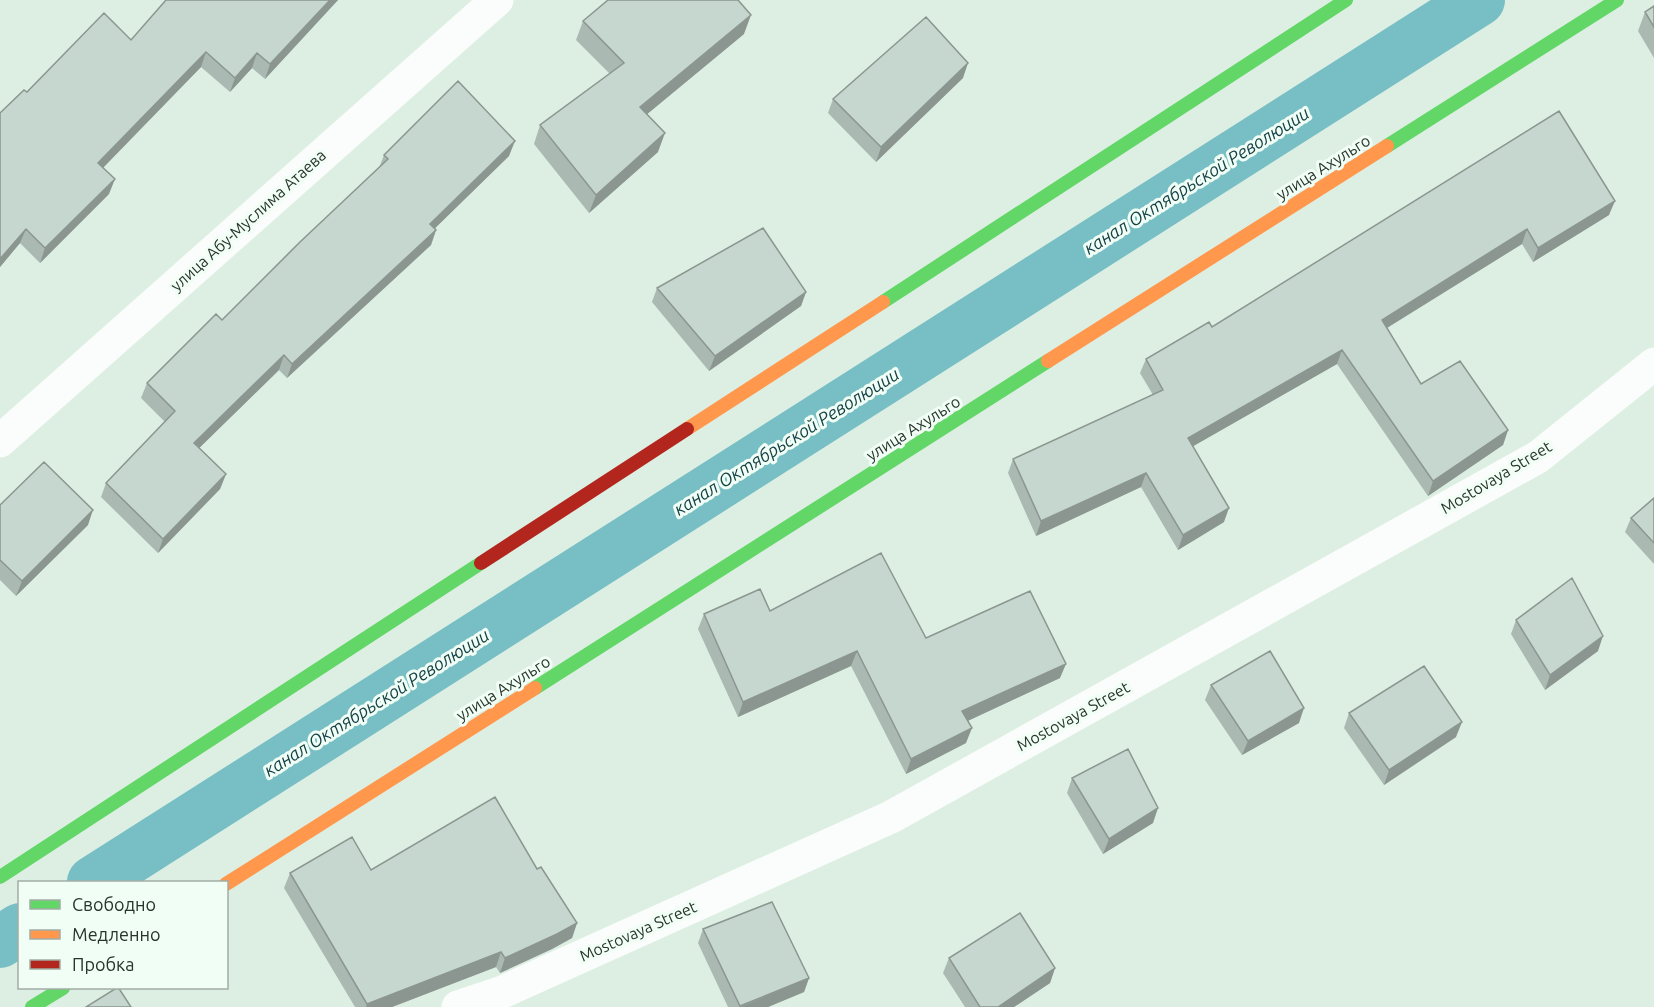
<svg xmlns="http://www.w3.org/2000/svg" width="1654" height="1007" viewBox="0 0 1654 1007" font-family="Ubuntu,sans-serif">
	<rect width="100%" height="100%" fill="#ddefe2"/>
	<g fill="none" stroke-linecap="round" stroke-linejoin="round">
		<path stroke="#78bfc5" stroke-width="52" d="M 93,882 L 1479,0
			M 0,942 L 20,929"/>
		<path stroke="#fafdfb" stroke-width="33" d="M 0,441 L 497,0
			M 458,1007 L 500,993 L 891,817 L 1538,457 L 1654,364"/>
		<path stroke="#63d668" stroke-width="14" d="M 1387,146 L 1617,0
			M 883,302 L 1346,0
			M 535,688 L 1048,361
			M 0,877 L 481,563
			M 32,1007 L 63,988"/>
		<path stroke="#ff974d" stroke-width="14" d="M 1048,361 L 1387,146
			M 687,429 L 883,302
			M 226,884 L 535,688"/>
		<path stroke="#b3261e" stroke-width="14" d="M 481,563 L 687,429"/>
	</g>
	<path fill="#aab9b2" d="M 166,0 L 338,0 L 265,79 L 252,68 L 230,92 L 201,67 L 103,168 L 109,194 L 40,263 L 20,243 L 0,267 L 0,113 L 131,40 Z
		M 1654,6 L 1654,58 L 1638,31 L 1645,12 Z
		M 583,21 L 744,34 L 647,114 L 658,152 L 589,213 L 534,144 L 540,125 L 610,74 L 576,40 Z
		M 963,78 L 876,162 L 828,113 L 833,99 Z
		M 1559,111 L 1609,215 L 1533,262 L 1522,244 L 1387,328 L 1421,384 L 1508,430 L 1503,445 L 1428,496 L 1337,364 L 1193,446 L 1224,522 L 1178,550 L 1141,487 L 1036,536 L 1008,473 L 1013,459 L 1153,395 L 1140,373 L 1146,359 L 1212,327 Z
		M 384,155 L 509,156 L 435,228 L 436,230 L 431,245 L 287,378 L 279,370 L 199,448 L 226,474 L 220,489 L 158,553 L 101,497 L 106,483 L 165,422 L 141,398 L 147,383 L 222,320 L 379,168 Z
		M 657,288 L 806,292 L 801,306 L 709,371 L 652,302 Z
		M 1654,498 L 1654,564 L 1625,532 L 1631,518 Z
		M 0,505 L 88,525 L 16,596 L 0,580 Z
		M 770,611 L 926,638 L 1060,678 L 967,721 L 966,743 L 906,774 L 851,666 L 738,717 L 698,629 L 704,614 Z
		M 1516,620 L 1598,651 L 1545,690 L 1511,634 Z
		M 1211,685 L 1299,723 L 1242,755 L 1205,700 Z
		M 1349,713 L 1456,737 L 1384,785 L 1344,728 Z
		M 1072,778 L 1153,823 L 1103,854 L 1067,793 Z
		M 537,869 L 577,923 L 572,938 L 552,949 L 500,973 L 496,967 L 392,1007 L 355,1007 L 284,888 L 290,873 L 371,870 Z
		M 703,929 L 809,978 L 804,992 L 768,1007 L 728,1007 L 698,943 Z
		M 949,958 L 1055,968 L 1050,983 L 1014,1007 L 965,1007 L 943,973 Z"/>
	<path fill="#8b9691" d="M 330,0 L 338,0 L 265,79 L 270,64 Z
		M 751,15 L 744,34 L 634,125 L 640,107 Z
		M 206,52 L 201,67 L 93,178 L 98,163 Z
		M 257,53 L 252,68 L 230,92 L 235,78 Z
		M 968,63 L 963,78 L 876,162 L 881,147 Z
		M 665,133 L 658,152 L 589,213 L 596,195 Z
		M 515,141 L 509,156 L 425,238 L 430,224 Z
		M 115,179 L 109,194 L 40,263 L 45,248 Z
		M 1615,201 L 1609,215 L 1533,262 L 1538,248 Z
		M 26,229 L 20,243 L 0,267 L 0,259 Z
		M 1527,229 L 1522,244 L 1377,334 L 1382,320 Z
		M 436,230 L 431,245 L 287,378 L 292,364 Z
		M 806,292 L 801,306 L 709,371 L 715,356 Z
		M 1342,350 L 1337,364 L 1183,452 L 1188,438 Z
		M 284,355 L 279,370 L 189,458 L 194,443 Z
		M 1508,430 L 1503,445 L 1428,496 L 1433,481 Z
		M 1146,473 L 1141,487 L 1036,536 L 1041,521 Z
		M 226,474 L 220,489 L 158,553 L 163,539 Z
		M 1229,508 L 1224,522 L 1178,550 L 1183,535 Z
		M 93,510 L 88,525 L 16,596 L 22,581 Z
		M 1603,636 L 1598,651 L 1545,690 L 1550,675 Z
		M 857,651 L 851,666 L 738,717 L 743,702 Z
		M 1066,664 L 1060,678 L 957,726 L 962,711 Z
		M 1304,708 L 1299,723 L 1242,755 L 1248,741 Z
		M 1462,722 L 1456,737 L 1384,785 L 1389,770 Z
		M 972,728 L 966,743 L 906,774 L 911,759 Z
		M 1158,808 L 1153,823 L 1103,854 L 1109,839 Z
		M 577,923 L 572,938 L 552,949 L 500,973 L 505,958 Z
		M 501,952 L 496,967 L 392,1007 L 366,1007 L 367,1004 Z
		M 1055,968 L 1050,983 L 1014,1007 L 998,1007 Z
		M 809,978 L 804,992 L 768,1007 L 740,1007 Z"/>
	<path fill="#c6d7cf" stroke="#8b9691" stroke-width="1.5" d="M 166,0 L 330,0 L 270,64 L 257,53 L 235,78 L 206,52 L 98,163 L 115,179 L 45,248 L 26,229 L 0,259 L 0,113 L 24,90 L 27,92 L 104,13 L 131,40 Z
		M 608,0 L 738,0 L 751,15 L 640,107 L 665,133 L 596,195 L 540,125 L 624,63 L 583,21 Z
		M 1654,6 L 1654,27 L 1645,12 Z
		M 926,17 L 968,63 L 881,147 L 833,99 Z
		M 458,81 L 515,141 L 430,224 L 436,230 L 292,364 L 284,355 L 194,443 L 226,474 L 163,539 L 106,483 L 175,411 L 147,383 L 216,314 L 222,320 L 300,242 L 388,159 L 384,155 Z
		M 1559,111 L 1615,201 L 1538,248 L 1527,229 L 1382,320 L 1421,384 L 1460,361 L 1508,430 L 1433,481 L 1342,350 L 1188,438 L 1229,508 L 1183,535 L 1146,473 L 1041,521 L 1013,459 L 1163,390 L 1146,359 L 1209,322 L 1212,327 Z
		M 763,228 L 806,292 L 715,356 L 657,288 Z
		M 44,462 L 93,510 L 22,581 L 0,560 L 0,505 Z
		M 1654,498 L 1654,543 L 1631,518 Z
		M 881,553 L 926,638 L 1030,591 L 1066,664 L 962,711 L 972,728 L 911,759 L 857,651 L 743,702 L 704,614 L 760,589 L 770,611 Z
		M 1572,578 L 1603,636 L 1550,675 L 1516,620 Z
		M 1270,651 L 1304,708 L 1248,741 L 1211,685 Z
		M 1424,666 L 1462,722 L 1389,770 L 1349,713 Z
		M 1128,749 L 1158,808 L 1109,839 L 1072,778 Z
		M 495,797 L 537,869 L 541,867 L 577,923 L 557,934 L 505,958 L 501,952 L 367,1004 L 290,873 L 352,837 L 371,870 Z
		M 772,902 L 809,978 L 740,1006 L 703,929 Z
		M 1020,913 L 1055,968 L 998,1007 L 980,1007 L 949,958 Z
		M 118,987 L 131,1007 L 86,1007 Z"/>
	<g text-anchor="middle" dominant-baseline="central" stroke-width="6" stroke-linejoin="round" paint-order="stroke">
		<g font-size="16" fill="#28342c" stroke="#f1fef5">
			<text transform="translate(1323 167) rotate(-32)">улица Ахульго</text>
			<text transform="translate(248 220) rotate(-42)">улица Абу-Муслима Атаева</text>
			<text transform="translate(913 428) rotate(-32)">улица Ахульго</text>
			<text transform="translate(1496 477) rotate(-31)">Mostovaya Street</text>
			<text transform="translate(503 688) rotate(-32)">улица Ахульго</text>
			<text transform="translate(1073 716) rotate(-29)">Mostovaya Street</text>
			<text transform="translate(638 931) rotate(-24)">Mostovaya Street</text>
		</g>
		<g font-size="18" font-style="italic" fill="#123e45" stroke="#f1fef5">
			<text transform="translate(1196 180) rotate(-32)">канал Октябрьской Революции</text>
			<text transform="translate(786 441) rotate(-32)">канал Октябрьской Революции</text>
			<text transform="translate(376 702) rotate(-32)">канал Октябрьской Революции</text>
		</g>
	</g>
	<rect x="18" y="881" width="210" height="108" fill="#f1fef5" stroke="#a1ada5" stroke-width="1.5"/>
	<rect x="30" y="900" width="30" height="9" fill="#63d668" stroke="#a1ada5" stroke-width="1.5"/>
	<text x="72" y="911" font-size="18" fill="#28342c">Свободно</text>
	<rect x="30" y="930" width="30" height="9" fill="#ff974d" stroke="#a1ada5" stroke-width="1.5"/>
	<text x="72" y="941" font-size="18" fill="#28342c">Медленно</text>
	<rect x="30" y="960" width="30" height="9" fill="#b3261e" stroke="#a1ada5" stroke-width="1.5"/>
	<text x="72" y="971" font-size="18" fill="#28342c">Пробка</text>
</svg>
